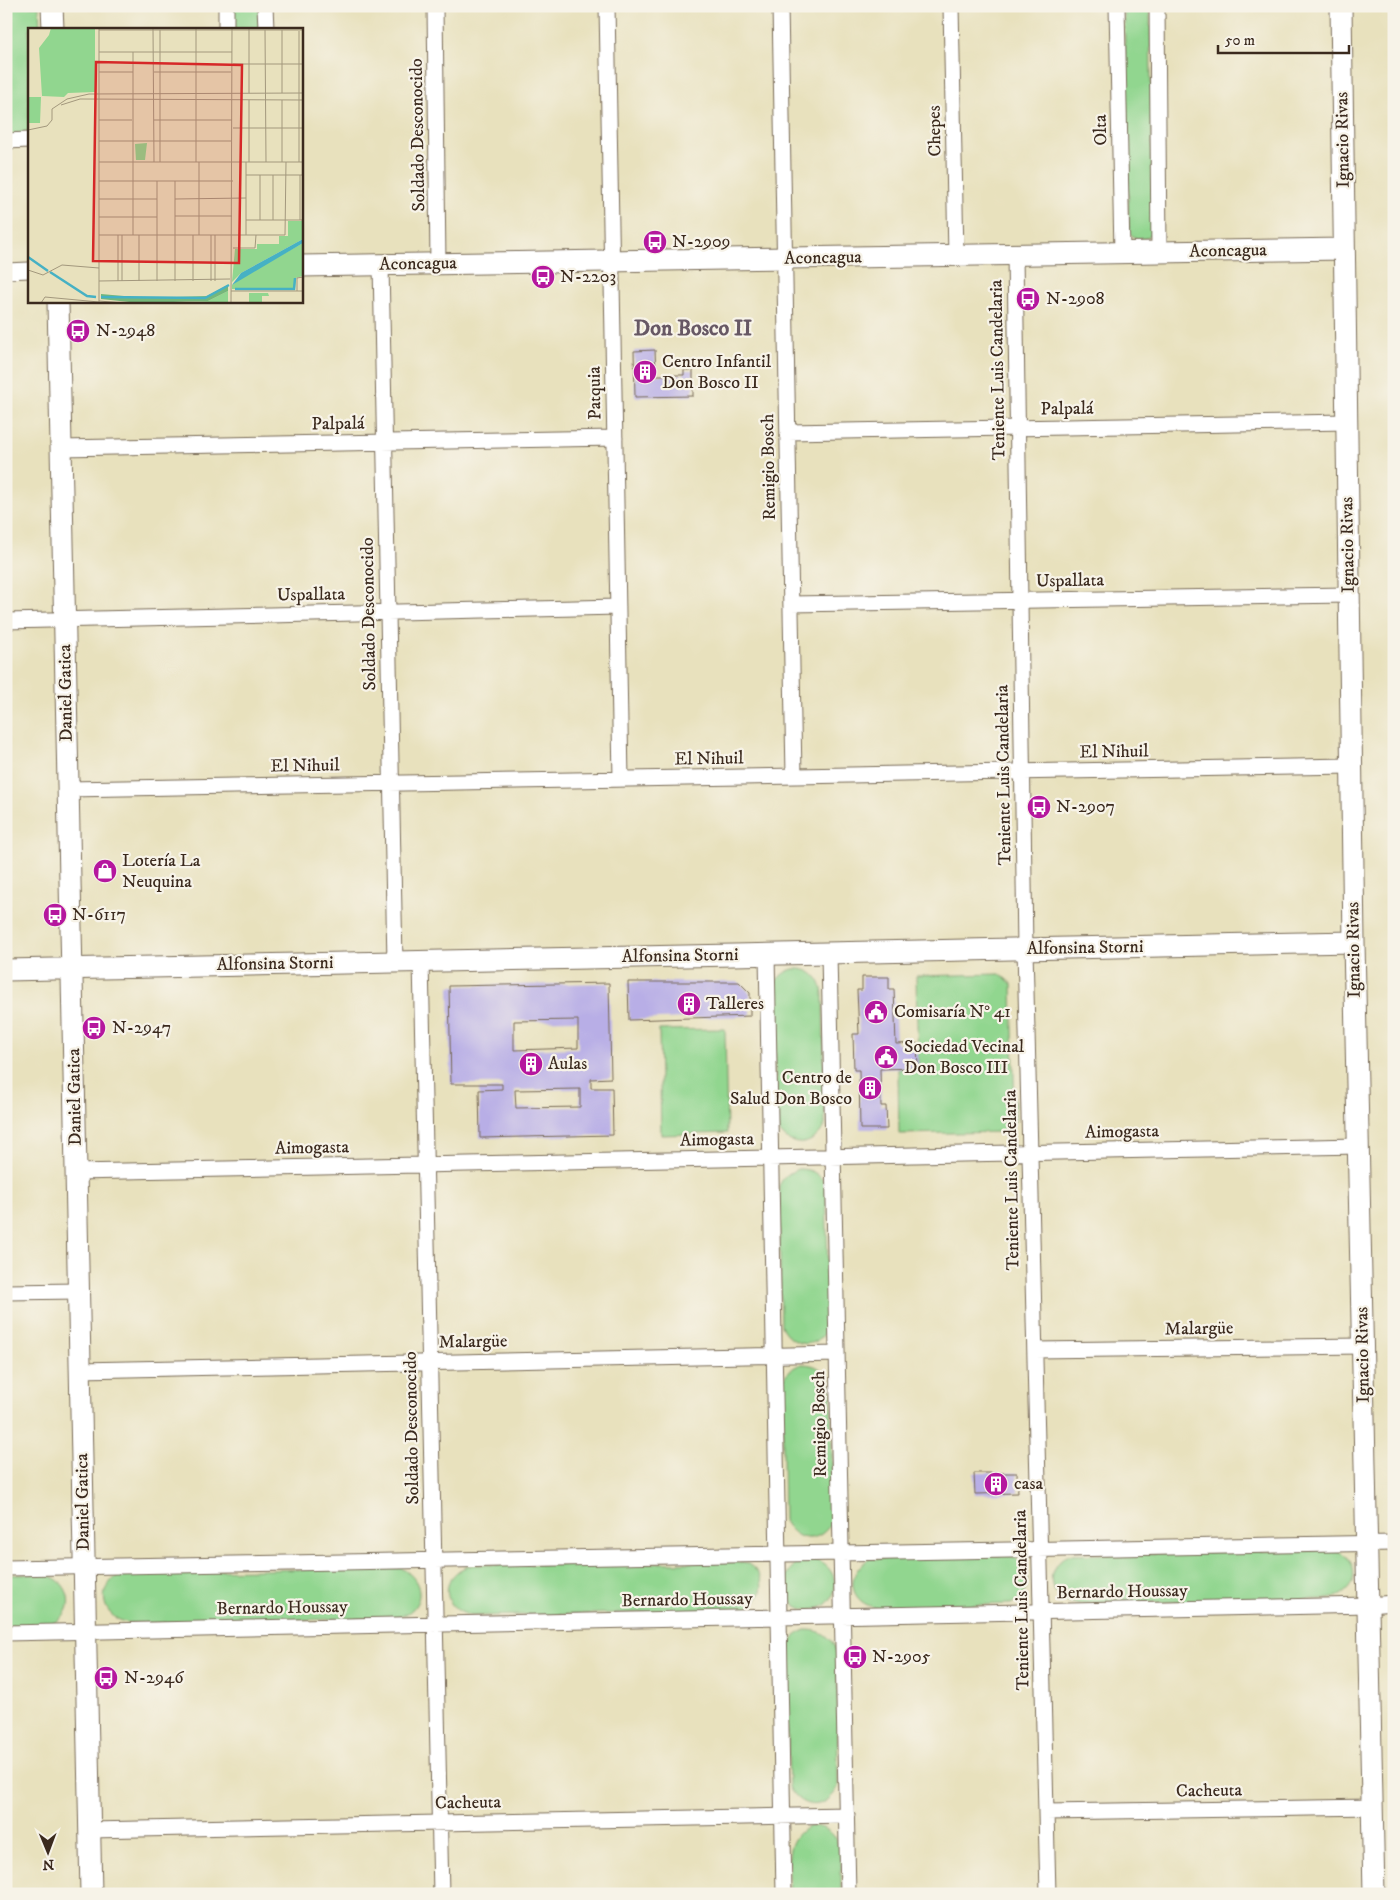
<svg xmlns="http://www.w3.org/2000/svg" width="1400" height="1900" viewBox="0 0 1400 1900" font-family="'IM FELL DW Pica',serif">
	<rect width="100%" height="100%" fill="#f7f3e8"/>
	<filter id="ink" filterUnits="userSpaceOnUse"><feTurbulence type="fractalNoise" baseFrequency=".02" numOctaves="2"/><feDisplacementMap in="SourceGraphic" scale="10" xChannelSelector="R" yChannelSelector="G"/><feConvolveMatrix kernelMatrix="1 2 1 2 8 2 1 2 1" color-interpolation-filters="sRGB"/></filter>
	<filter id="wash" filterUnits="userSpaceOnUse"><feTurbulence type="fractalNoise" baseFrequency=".0096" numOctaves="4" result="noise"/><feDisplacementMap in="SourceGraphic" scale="20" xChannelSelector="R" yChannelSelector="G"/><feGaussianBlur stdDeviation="1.12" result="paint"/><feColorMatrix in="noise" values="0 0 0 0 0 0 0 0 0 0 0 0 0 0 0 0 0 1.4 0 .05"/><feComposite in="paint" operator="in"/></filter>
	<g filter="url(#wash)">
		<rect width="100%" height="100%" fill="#e8e1bd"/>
		<path fill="#91d68f" stroke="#668056" d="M 6,6 L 39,6 L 40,29 L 29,29 L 29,133 L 6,134 Z
			M 233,6 L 259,6 L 260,29 L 234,29 Z
			M 1124,6 L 1150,6 L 1153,231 C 1147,241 1136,242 1129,232 Z
			M 793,969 C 810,968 820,976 823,993 L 825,1125 C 813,1149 788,1149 776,1126 L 774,985 C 779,976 784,972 793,969 Z
			M 1000,974 L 1012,984 L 1015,1121 L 1005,1132 L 899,1134 L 898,1069 L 918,1068 L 916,976 Z
			M 725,1029 L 727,1133 L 661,1135 L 659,1030 Z
			M 798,1169 C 811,1169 819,1173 826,1185 L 829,1326 C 818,1350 793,1349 781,1326 L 779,1186 C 783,1177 788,1173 798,1169 Z
			M 801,1364 C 819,1364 828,1372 831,1388 L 833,1520 C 821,1544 797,1544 784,1521 L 782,1380 C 787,1372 792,1368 801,1364 Z
			M 1336,1550 C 1363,1562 1358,1594 1329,1599 L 1077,1604 C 1048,1600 1042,1570 1067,1555 Z
			M 1010,1555 C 1033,1567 1034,1592 1011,1604 L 878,1608 C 849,1604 844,1574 869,1559 Z
			M785 1585a25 25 0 1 1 50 0a25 25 0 1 1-50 0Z
			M 744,1562 C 771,1574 766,1606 737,1611 L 473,1616 C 439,1610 439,1573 472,1565 Z
			M 401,1568 C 428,1582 424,1613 394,1618 L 130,1623 C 96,1618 96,1578 129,1572 Z
			M 42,1574 C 69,1577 80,1611 53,1623 C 40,1628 20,1625 6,1626 L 6,1575 Z
			M 806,1630 C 824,1630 833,1638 837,1655 L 838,1787 C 827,1810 801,1811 789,1787 L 786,1655 C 788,1642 793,1635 806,1630 Z
			M 810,1826 C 849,1827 840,1866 841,1894 L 790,1894 C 789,1869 782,1837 810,1826 Z"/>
		<g id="blocks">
			<path fill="#b8aee6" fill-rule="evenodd" d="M 655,350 L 656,375 L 684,375 L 684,370 L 693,370 L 693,396 L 635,397 L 634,351 Z
				M 862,977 L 889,977 L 889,989 L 894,989 L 896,1044 L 917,1043 L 918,1068 L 880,1069 L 881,1106 L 886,1106 L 887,1129 L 860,1129 L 859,1070 L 854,1070 L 853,1034 L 859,1034 L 857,990 L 862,990 Z
				M 628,982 L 739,982 L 750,993 L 750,1016 L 629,1020 Z
				M 609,983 L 611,1078 L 591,1079 L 591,1088 L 612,1088 L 613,1135 L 480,1138 L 479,1090 L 502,1089 L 502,1084 L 451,1084 L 449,986 ZM 578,1020 L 578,1048 L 514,1050 L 514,1021 ZM 580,1089 L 580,1107 L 516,1108 L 515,1090 Z
				M 974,1473 L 1017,1473 L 1018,1493 L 975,1494 Z"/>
		</g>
	</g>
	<g filter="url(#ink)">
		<use href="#blocks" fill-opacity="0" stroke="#786a56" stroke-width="1"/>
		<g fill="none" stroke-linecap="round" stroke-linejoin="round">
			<g stroke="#786a56" stroke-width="17">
				<path id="street" d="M 226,6 L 226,29
					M 265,6 L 266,29
					M 435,6 L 438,264
					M 607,6 L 621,779
					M 780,6 L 794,776
					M 951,6 L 956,256
					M 1117,6 L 1122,253
					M 1157,6 L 1159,252
					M 6,141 L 29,140
					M 1015,255 L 1025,949 L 1048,1894
					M 381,265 L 395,962
					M 6,271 L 29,270
					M 788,432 L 1347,422
					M 61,448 L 615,438
					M 791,604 L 1349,595
					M 6,621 L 618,607
					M 68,789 L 1351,766
					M 829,953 L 848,1894
					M 767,954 L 784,1894
					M 421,961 L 441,1894
					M 76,1172 L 1358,1146
					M 6,1292 L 79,1291
					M 1035,1350 L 1362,1346
					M 80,1370 L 837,1354
					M 6,1568 L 1394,1543
					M 6,1633 L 1368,1605 L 1394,1603
					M 1046,1812 L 1372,1807
					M 90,1830 L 847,1815"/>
			</g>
			<g stroke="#786a56" stroke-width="23">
				<path id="secondary" d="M 52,6 L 53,29
					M 1341,6 L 1354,942 L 1374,1894
					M 301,266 L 1344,249
					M 58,301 L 91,1894
					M 6,970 L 1354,942"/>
			</g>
			<use href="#street" stroke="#fff" stroke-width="15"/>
			<use href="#secondary" stroke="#fff" stroke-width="21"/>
		</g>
	</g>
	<defs>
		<g id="bus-disc" transform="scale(1.25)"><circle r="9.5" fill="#b5179e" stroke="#f7f3e8"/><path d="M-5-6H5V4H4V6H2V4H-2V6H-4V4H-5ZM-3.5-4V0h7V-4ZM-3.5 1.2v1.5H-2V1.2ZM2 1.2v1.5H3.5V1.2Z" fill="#fff"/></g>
		<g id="building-disc" transform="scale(1.25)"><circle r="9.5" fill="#b5179e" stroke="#f7f3e8"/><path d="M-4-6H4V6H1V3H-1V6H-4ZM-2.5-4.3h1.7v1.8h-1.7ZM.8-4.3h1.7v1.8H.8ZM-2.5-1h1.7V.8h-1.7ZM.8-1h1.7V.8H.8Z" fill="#fff"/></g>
		<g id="shop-disc" transform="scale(1.25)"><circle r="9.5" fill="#b5179e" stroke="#f7f3e8"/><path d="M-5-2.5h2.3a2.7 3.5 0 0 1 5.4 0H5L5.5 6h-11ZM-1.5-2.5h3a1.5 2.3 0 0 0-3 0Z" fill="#fff"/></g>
		<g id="civic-disc" transform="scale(1.25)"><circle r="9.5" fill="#b5179e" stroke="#f7f3e8"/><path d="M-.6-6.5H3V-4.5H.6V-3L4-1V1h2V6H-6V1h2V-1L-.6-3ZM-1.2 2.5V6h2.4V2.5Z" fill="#fff"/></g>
	</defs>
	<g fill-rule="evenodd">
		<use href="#bus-disc" x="655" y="242"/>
		<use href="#bus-disc" x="543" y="277"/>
		<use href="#bus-disc" x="1028" y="299"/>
		<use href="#bus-disc" x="78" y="331"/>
		<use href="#building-disc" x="645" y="372"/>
		<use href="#bus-disc" x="1039" y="807"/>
		<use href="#shop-disc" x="105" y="871"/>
		<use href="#bus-disc" x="55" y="915"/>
		<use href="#building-disc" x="689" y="1004"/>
		<use href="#civic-disc" x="876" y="1012"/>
		<use href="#bus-disc" x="94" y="1028"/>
		<use href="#civic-disc" x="886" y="1057"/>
		<use href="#building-disc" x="531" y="1064"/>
		<use href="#building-disc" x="870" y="1088"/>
		<use href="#building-disc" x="996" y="1484"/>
		<use href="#bus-disc" x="855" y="1657"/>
		<use href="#bus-disc" x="106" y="1678"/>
	</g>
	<g text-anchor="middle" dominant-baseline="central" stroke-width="4.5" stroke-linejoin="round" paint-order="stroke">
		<g font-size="18" fill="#3b2a1e" stroke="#f7f3e8">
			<text transform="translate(1101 130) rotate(-91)">Olta</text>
			<text transform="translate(935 131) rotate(-91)">Chepes</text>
			<text transform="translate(418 135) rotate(-91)">Soldado Desconocido</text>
			<text transform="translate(1343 140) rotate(-91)">Ignacio Rivas</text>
			<text transform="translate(1228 251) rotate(-1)">Aconcagua</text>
			<text transform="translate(823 258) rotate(-1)">Aconcagua</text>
			<text transform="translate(418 264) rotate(-1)">Aconcagua</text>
			<text transform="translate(998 370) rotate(-91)">Teniente Luis Candelaria</text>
			<text transform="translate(595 393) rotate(-91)">Patquia</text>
			<text transform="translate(1067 409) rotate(-1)">Palpalá</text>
			<text transform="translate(338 424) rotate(-1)">Palpalá</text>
			<text transform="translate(769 467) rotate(-91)">Remigio Bosch</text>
			<text transform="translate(1348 545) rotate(-91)">Ignacio Rivas</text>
			<text transform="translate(1070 581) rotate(-1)">Uspallata</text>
			<text transform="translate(311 595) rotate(-1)">Uspallata</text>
			<text transform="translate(369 614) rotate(-91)">Soldado Desconocido</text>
			<text transform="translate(66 693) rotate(-91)">Daniel Gatica</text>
			<text transform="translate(1114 752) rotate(-1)">El Nihuil</text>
			<text transform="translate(709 759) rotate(-1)">El Nihuil</text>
			<text transform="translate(305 766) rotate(-1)">El Nihuil</text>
			<text transform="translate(1004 775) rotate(-91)">Teniente Luis Candelaria</text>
			<text transform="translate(1085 948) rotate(-1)">Alfonsina Storni</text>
			<text transform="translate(1354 950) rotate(-91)">Ignacio Rivas</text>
			<text transform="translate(680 956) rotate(-1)">Alfonsina Storni</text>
			<text transform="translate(275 964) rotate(-1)">Alfonsina Storni</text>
			<text transform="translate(75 1097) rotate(-91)">Daniel Gatica</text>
			<text transform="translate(1122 1132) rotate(-1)">Aimogasta</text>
			<text transform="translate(717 1140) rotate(-1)">Aimogasta</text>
			<text transform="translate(312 1148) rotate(-1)">Aimogasta</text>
			<text transform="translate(1012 1180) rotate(-91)">Teniente Luis Candelaria</text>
			<text transform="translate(1199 1329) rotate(-1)">Malargüe</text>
			<text transform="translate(473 1342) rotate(-1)">Malargüe</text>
			<text transform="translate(1363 1355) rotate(-91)">Ignacio Rivas</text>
			<text transform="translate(820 1424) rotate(-91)">Remigio Bosch</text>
			<text transform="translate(412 1428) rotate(-91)">Soldado Desconocido</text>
			<text transform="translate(83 1502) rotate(-91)">Daniel Gatica</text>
			<text transform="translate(1122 1592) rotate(-1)">Bernardo Houssay</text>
			<text transform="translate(687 1600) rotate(-1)">Bernardo Houssay</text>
			<text transform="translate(1022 1600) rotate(-91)">Teniente Luis Candelaria</text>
			<text transform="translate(282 1608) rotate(-1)">Bernardo Houssay</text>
			<text transform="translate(1209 1791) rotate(-1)">Cacheuta</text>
			<text transform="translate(468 1803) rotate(-1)">Cacheuta</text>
		</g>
		<g font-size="18" fill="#3b2a1e" stroke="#f7f3e8" text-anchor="start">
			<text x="672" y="242">N-2909</text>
			<text x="560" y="277">N-2203</text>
			<text x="1046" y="299">N-2908</text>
			<text x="96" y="331">N-2948</text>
			<text x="662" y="362">Centro Infantil<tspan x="662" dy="21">Don Bosco II</tspan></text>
			<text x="1056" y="807">N-2907</text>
			<text x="122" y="861">Lotería La<tspan x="122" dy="21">Neuquina</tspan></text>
			<text x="72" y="915">N-6117</text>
			<text x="706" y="1004">Talleres</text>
			<text x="894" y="1012">Comisaría N° 41</text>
			<text x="112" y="1028">N-2947</text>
			<text x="904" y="1047">Sociedad Vecinal<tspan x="904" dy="21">Don Bosco III</tspan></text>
			<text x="548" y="1064">Aulas</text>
			<text x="852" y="1078" text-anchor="end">Centro de<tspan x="852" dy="21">Salud Don Bosco</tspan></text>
			<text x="1014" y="1484">casa</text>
			<text x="872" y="1657">N-2905</text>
			<text x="124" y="1678">N-2946</text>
		</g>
		<g font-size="22" font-weight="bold" fill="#675864" stroke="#f7f3e8">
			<text x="693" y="328">Don Bosco II</text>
		</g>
	</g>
	<g transform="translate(28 28)">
		<rect width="275" height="275" fill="#e8e1bd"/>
		<path d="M 23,0 L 67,0 L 67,64 L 40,65 L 36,69 L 14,68 L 11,20 L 21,7 ZM 0,69 L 13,69 L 12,95 L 0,95 ZM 119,115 L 117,132 L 108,132 L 107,116 ZM 260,193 L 275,193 L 275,211 L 213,245 L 204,254 L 207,221 L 229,221 L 229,216 L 251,216 L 251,208 L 260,208 ZM 275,215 L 275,248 L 268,250 L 267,262 L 204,261 L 204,257 L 218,247 ZM 200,263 L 200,275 L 136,275 L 180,273 ZM 221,265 L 240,265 L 241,268 L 234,268 L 234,274 L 221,274 Z" fill="#91d68f"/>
		<path d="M 200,257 L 200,263 L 180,273 L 111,275 L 73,271 L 73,266 L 118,270 L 179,268 Z" fill="#74b77a"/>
		<path d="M 275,211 L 275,215 L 204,257 L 213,245 Z" fill="#46b1c4"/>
		<path fill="none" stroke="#46b1c4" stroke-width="2.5" d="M 0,229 L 20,243M 22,244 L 59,268 L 68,269M 207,261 L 266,261 L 267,250M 73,269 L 177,270 L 201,257"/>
		<path fill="none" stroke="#a3987d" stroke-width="1" d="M 71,0 L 71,275M 125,1 L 126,134M 168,1 L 168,134M 221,1 L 221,65M 71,2 L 275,2M 132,2 L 132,134M 237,2 L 238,134M 254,2 L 254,65M 71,24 L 204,24M 105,24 L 105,207M 205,36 L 275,36M 71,44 L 105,44M 126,44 L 203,44M 221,72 L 221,134M 33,77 L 52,71 L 275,72M 71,92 L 104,92M 126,92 L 204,92M 205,100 L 275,100M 0,102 L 19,98 L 24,92 L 24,81 L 39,71 L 61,66 L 275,65M 71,113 L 203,113M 71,134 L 275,134M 171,134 L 171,207M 218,134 L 218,207M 254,134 L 254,72M 271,134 L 271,3M 218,147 L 275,147M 232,147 L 232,192M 245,147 L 245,192M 272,147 L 272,192M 71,153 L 205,153M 129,153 L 129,253M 147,153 L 147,253M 71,171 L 129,171M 147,171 L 218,170M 147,188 L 204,188M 71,189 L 129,189M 218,192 L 275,192M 71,207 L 257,207 L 258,134M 94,207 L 94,253M 111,207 L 111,253M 183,207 L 183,253M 205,220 L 227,220 L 228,207M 0,242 L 15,247 L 34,237 L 71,240M 71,253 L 202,251M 90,253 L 90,207M 165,253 L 165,207M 187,253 L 187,207M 203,263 L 275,263M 269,263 L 269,250 L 275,249M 71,273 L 95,275M 13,275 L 17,269 L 71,274M 203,275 L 204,0"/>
		<path fill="#d62828" fill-opacity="0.15" stroke="#d62828" stroke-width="2.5" d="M 68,34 L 214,37 L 211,235 L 65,233 Z"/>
		<rect width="275" height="275" fill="none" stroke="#3b2a1e" stroke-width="2.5"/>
	</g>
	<rect width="1400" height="1900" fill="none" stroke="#f7f3e8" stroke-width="25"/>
	<g transform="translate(48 1852) rotate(179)" stroke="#f7f3e8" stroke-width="4" paint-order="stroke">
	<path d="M0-4L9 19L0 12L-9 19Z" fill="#3b2a1e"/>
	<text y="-8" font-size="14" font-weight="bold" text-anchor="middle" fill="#3b2a1e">N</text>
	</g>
	<path d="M1218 45v8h131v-8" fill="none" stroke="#3b2a1e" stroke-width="2.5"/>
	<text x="1225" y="45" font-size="15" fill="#3b2a1e" stroke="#f7f3e8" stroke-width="4" paint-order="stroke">50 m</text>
</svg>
